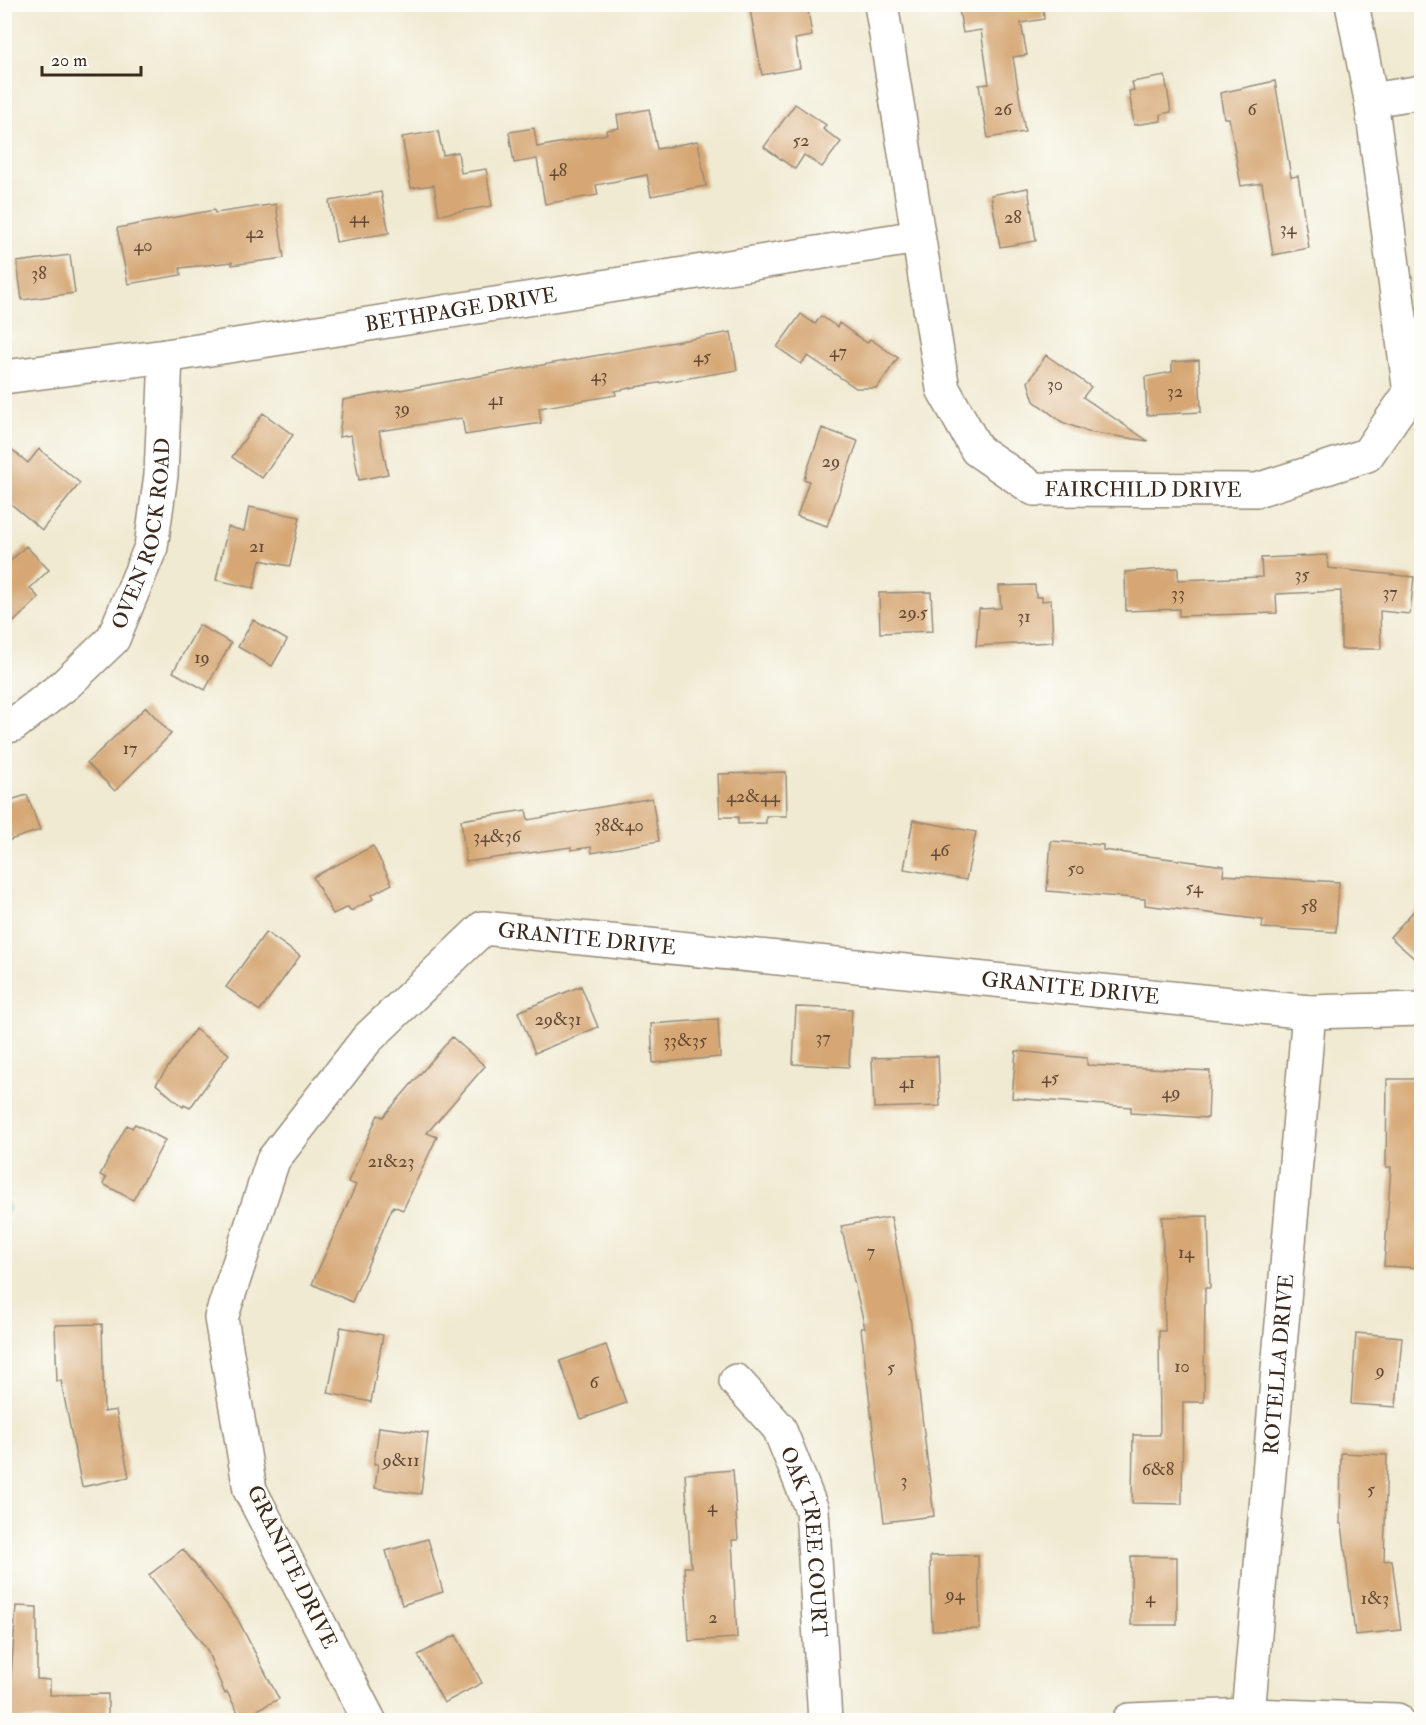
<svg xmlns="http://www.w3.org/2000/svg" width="1426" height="1725" viewBox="0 0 1426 1725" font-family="'IM FELL Double Pica',serif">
	<rect width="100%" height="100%" fill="#fdfcf7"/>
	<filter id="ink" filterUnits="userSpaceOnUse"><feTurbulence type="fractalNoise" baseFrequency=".0167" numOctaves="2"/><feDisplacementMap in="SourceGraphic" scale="12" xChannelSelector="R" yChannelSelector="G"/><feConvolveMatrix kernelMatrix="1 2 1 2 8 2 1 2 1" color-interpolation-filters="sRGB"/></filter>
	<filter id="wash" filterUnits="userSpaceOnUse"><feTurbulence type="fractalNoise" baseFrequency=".008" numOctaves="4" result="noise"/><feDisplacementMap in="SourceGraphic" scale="24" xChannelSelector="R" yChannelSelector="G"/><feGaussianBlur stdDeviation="1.35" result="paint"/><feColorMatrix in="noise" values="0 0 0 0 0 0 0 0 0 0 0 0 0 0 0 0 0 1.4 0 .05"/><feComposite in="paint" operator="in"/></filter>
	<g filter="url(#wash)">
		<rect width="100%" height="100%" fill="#f0ead2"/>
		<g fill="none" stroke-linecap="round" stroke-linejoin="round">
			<path stroke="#4db6cb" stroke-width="10" d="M 4,1208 L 5,1208"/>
		</g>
		<g id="blocks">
			<path fill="#d6a774" d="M 749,4 L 807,4 L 812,36 L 795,39 L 800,68 L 762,75 Z
				M 958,4 L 1043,4 L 1044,19 L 1021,23 L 1027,55 L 1013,57 L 1025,132 L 988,138 L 979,85 L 989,84 L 981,30 L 963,33 Z
				M 1165,76 L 1171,112 L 1161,114 L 1161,121 L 1134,125 L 1129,91 L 1134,90 L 1132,82 Z
				M 1275,81 L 1291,177 L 1298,176 L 1309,248 L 1273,255 L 1262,183 L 1241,186 L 1229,118 L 1224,118 L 1220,93 Z
				M 795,104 L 826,125 L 823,129 L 841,142 L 822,167 L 804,155 L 795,169 L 764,147 Z
				M 649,109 L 657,149 L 698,141 L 706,186 L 651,196 L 647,175 L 596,185 L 598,195 L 545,204 L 537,159 L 514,163 L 509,132 L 534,128 L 537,147 L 607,134 L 606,130 L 619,128 L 617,115 Z
				M 438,131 L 443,155 L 458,152 L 461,173 L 486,169 L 492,206 L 439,215 L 434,185 L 411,188 L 402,137 Z
				M 1028,188 L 1036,241 L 1000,247 L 991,195 Z
				M 381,192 L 389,233 L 336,242 L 329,201 Z
				M 276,204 L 284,258 L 232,265 L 232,262 L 180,268 L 181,275 L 128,284 L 117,228 L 214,210 L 215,213 Z
				M 70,255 L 75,293 L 22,300 L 17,262 Z
				M 801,314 L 815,324 L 821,316 L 837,327 L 839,323 L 867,343 L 870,339 L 898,358 L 877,388 L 856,388 L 808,356 L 801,364 L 777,347 Z
				M 731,332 L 737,370 L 635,387 L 615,391 L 616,395 L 539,408 L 541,423 L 465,435 L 462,418 L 379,431 L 388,474 L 359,480 L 351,435 L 339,437 L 343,400 Z
				M 1046,355 L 1091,387 L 1083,397 L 1148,441 L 1088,432 L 1062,422 L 1034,401 L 1028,382 Z
				M 1199,360 L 1201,412 L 1147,415 L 1145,377 L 1172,372 L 1172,362 Z
				M 263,413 L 293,435 L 262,478 L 232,457 Z
				M 822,428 L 858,441 L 827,526 L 797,516 L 809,481 L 804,479 Z
				M 4,443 L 28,463 L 39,449 L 80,483 L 42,530 L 4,498 Z
				M 249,507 L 300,517 L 290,566 L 260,560 L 254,588 L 216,580 L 228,527 L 244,531 Z
				M 26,546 L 49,570 L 30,588 L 39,598 L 4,631 L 4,562 L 7,564 Z
				M 1327,555 L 1328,568 L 1414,577 L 1410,614 L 1380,611 L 1381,649 L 1341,649 L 1341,591 L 1276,594 L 1277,613 L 1179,616 L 1179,609 L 1126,611 L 1125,572 L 1178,568 L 1178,580 L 1262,577 L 1261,558 Z
				M 1035,585 L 1036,597 L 1042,597 L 1042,601 L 1051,600 L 1053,642 L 976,646 L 979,609 L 1001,608 L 999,586 Z
				M 931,592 L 933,631 L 880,633 L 879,593 Z
				M 253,620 L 287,640 L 272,666 L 238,647 Z
				M 199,625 L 231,643 L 205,690 L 173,672 Z
				M 146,707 L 171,734 L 115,791 L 87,763 Z
				M 786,772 L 787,816 L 766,816 L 766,823 L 738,824 L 738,817 L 720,817 L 718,774 Z
				M 27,795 L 40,830 L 4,842 L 4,802 Z
				M 652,798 L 659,841 L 592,853 L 591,847 L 571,850 L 571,847 L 466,862 L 461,820 L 526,810 L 528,820 Z
				M 913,820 L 976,832 L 966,880 L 904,869 Z
				M 1051,841 L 1103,845 L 1103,850 L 1224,866 L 1223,875 L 1339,882 L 1336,932 L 1262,928 L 1263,920 L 1145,905 L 1145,899 L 1047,891 Z
				M 373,846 L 392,884 L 371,895 L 373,899 L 351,911 L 348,907 L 333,914 L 313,877 Z
				M 1422,902 L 1422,965 L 1390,937 Z
				M 266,932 L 300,956 L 260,1011 L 226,987 Z
				M 581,986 L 598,1027 L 535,1053 L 518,1012 Z
				M 796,1007 L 852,1009 L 849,1067 L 793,1064 Z
				M 718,1019 L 720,1057 L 653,1063 L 651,1024 Z
				M 195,1029 L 229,1054 L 190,1108 L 184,1105 L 183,1107 L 156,1084 Z
				M 452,1037 L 485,1066 L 427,1133 L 437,1137 L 403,1210 L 393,1206 L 352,1302 L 312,1284 L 356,1185 L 348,1182 L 378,1115 L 383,1117 Z
				M 1016,1051 L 1087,1058 L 1087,1065 L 1210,1071 L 1208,1118 L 1131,1113 L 1131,1107 L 1012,1098 Z
				M 938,1056 L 940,1106 L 874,1108 L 872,1058 Z
				M 1387,1079 L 1422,1079 L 1422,1268 L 1384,1266 L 1391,1167 L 1386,1167 Z
				M 135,1124 L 165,1140 L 133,1200 L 103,1184 L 106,1178 L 100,1175 L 127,1125 L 132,1128 Z
				M 1208,1216 L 1210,1288 L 1205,1288 L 1204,1402 L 1183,1402 L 1182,1504 L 1132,1503 L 1133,1435 L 1160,1435 L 1159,1331 L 1165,1331 L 1162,1217 Z
				M 891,1217 L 910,1317 L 934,1516 L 884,1522 L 861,1328 L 865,1328 L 841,1226 Z
				M 102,1324 L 104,1412 L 116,1410 L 129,1477 L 82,1487 L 61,1381 L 57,1381 L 55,1325 Z
				M 341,1327 L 383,1335 L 371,1402 L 328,1393 Z
				M 1356,1333 L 1402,1337 L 1396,1407 L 1351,1404 Z
				M 606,1345 L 626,1403 L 581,1419 L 560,1361 Z
				M 379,1427 L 428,1433 L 421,1494 L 375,1488 L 378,1464 L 374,1464 Z
				M 1341,1453 L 1387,1455 L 1384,1561 L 1392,1560 L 1401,1630 L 1355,1635 L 1342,1524 L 1340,1524 Z
				M 733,1470 L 738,1540 L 732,1540 L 737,1638 L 689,1641 L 684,1567 L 691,1567 L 685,1474 Z
				M 428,1539 L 443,1592 L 402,1605 L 386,1551 Z
				M 183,1549 L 237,1618 L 279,1699 L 241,1718 L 227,1692 L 225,1694 L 206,1648 L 149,1575 Z
				M 978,1555 L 980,1629 L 932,1630 L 930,1556 Z
				M 1131,1556 L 1177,1557 L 1177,1625 L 1131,1625 Z
				M 16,1606 L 37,1607 L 37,1679 L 50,1680 L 50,1695 L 108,1694 L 108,1720 L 8,1720 Z
				M 456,1635 L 482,1683 L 444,1703 L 418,1655 Z"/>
		</g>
	</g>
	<g filter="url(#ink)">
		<use href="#blocks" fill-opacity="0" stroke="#968a78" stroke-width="1.5"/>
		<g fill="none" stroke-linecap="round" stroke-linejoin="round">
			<g stroke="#968a78" stroke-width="36">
				<g id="minor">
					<path id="s1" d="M 881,4 L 943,389 L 977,450 L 1034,489 L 1257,490 L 1367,455 L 1410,393 L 1371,100 L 1352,4"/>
					<path d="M 1371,100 L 1422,92"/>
					<path id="s2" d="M 4,377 L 166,356 L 918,237"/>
					<path id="s3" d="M 4,727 L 13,725 L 66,684 L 113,639 L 151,547 L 161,475 L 166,356"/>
					<path id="s4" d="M 736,1381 L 779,1428 L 812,1510 L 825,1720"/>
					<path id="s5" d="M 1248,1715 L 1309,1012"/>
					<path id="s6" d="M 369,1720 L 250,1490 L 221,1318 L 273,1160 L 367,1039 L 483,928 L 1309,1012 L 1422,1009"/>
					<path d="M 1129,1720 L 1248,1715 L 1397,1720"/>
				</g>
			</g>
			<use href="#minor" stroke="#fff" stroke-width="33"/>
		</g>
	</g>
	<g text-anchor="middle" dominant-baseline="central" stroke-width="5" stroke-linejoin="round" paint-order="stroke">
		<g font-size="18" fill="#624934">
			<text x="1003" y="109">26</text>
			<text x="1252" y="109">6</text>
			<text x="801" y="140">52</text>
			<text x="558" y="170">48</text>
			<text x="359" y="217">44</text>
			<text x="1013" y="217">28</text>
			<text x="1288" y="228">34</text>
			<text x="255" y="232">42</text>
			<text x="143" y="245">40</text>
			<text x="39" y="273">38</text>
			<text x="838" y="351">47</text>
			<text x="702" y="356">45</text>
			<text x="599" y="375">43</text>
			<text x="1055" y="384">30</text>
			<text x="1175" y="391">32</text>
			<text x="496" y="399">41</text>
			<text x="402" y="408">39</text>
			<text x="831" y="461">29</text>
			<text x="257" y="546">21</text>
			<text x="1302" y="574">35</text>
			<text x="1390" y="592">37</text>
			<text x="1178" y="593">33</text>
			<text x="913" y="612">29.5</text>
			<text x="1024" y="616">31</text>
			<text x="202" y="657">19</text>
			<text x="130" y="748">17</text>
			<text x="753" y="796">42&amp;44</text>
			<text x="619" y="825">38&amp;40</text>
			<text x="497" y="836">34&amp;36</text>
			<text x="940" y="850">46</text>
			<text x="1076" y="868">50</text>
			<text x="1194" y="887">54</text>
			<text x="1309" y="906">58</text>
			<text x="558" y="1019">29&amp;31</text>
			<text x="823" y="1037">37</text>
			<text x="685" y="1040">33&amp;35</text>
			<text x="1050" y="1077">45</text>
			<text x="907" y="1082">41</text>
			<text x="1171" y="1092">49</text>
			<text x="391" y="1161">21&amp;23</text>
			<text x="871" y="1251">7</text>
			<text x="1186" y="1252">14</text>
			<text x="1182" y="1366">10</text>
			<text x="891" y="1367">5</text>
			<text x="1380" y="1370">9</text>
			<text x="594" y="1382">6</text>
			<text x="401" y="1460">9&amp;11</text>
			<text x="1158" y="1469">6&amp;8</text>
			<text x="904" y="1480">3</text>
			<text x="1371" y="1489">5</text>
			<text x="712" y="1506">4</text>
			<text x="955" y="1594">94</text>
			<text x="1150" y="1597">4</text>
			<text x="1375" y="1598">1&amp;3</text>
			<text x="713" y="1617">2</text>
		</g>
		<g font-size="21" fill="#3b2a1e" stroke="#fdfcf7">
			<text stroke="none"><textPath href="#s2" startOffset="462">BETHPAGE DRIVE</textPath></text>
			<text stroke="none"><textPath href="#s1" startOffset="638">FAIRCHILD DRIVE</textPath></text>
			<text stroke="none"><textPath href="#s3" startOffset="252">OVEN ROCK ROAD</textPath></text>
			<text stroke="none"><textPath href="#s6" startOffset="1018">GRANITE DRIVE</textPath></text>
			<text stroke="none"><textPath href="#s6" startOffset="1504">GRANITE DRIVE</textPath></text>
			<text stroke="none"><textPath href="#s5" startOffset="352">ROTELLA DRIVE</textPath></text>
			<text stroke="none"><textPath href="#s4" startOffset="182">OAK TREE COURT</textPath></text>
			<text transform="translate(292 1567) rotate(64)">GRANITE DRIVE</text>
		</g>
	</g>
	<rect width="1426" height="1725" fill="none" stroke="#fdfcf7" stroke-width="24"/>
	<path d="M42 66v9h99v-9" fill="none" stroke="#3b2a1e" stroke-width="3"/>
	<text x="51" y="66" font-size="18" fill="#3b2a1e" stroke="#fdfcf7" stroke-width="4.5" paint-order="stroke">20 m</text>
</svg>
